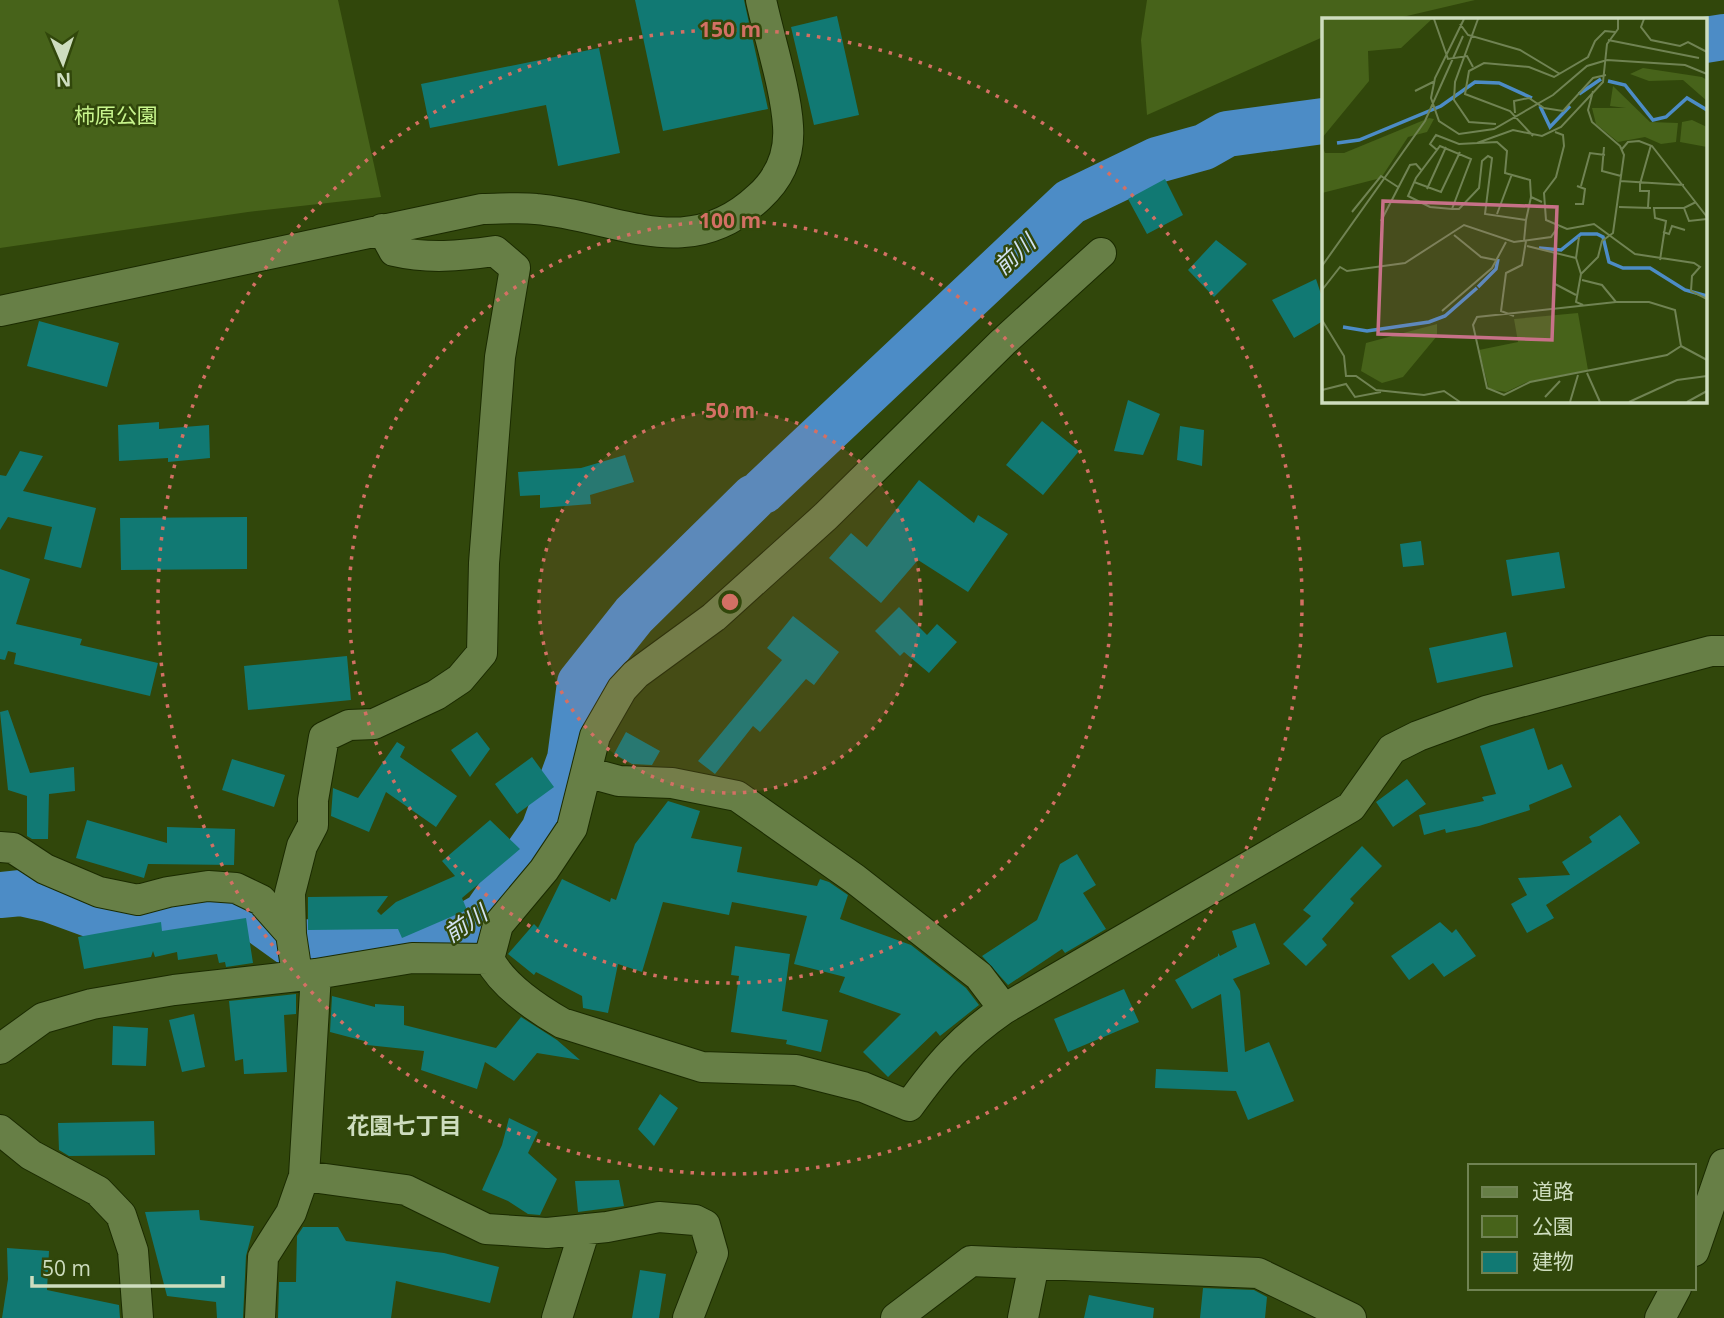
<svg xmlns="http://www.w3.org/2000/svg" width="1724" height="1318" viewBox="0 0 1724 1318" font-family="'Open Sans','Noto Sans JP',sans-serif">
	<rect width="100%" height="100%" fill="#31470b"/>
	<path fill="#47631a" d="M 0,0 L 338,0 L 381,197 L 248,212 L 0,248 Z
		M 1147,0 L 1475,0 L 1394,19 L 1323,19 L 1323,37 L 1147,115 L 1141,40 Z"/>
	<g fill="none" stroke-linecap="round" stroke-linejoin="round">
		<path stroke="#4c8cc6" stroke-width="46" d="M 1705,40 L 1724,37
			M 763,491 L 1070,202 L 1157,160 L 1204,147 L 1227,134 L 1323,121
			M 0,895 L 21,893 L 48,899 L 100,918 L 233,902 L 288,942 L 434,944 L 485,915 L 544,830 L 570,759 L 580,683 L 634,615 L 754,497"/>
	</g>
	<path fill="#117973" d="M 635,0 L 744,0 L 768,109 L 663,131 Z
		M 837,16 L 859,115 L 814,125 L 791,27 Z
		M 599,48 L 620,153 L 558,166 L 546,105 L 430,128 L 421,84 Z
		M 1165,179 L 1183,215 L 1147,234 L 1128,199 Z
		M 1216,240 L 1247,264 L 1214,297 L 1188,270 Z
		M 1316,279 L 1323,300 L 1323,321 L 1294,338 L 1272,300 Z
		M 39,321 L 119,343 L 107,387 L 27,366 Z
		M 1128,400 L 1160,414 L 1143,455 L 1114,451 Z
		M 1042,421 L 1079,451 L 1043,495 L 1006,465 Z
		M 159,422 L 159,429 L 209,425 L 210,458 L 168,462 L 168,458 L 119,461 L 118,425 Z
		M 1180,426 L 1204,430 L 1202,466 L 1177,460 Z
		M 20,451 L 43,456 L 23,491 L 96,508 L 81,568 L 44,559 L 52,527 L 8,517 L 0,530 L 0,475 L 6,476 Z
		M 625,455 L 634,482 L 590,495 L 591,504 L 540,508 L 540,495 L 520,496 L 518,472 L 581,468 Z
		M 919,480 L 974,523 L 978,515 L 1008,534 L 968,592 L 918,560 L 881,603 L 829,558 L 851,533 L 867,547 Z
		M 247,517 L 247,569 L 121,570 L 120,518 Z
		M 1421,541 L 1424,565 L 1403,567 L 1400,544 Z
		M 1559,552 L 1565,588 L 1512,596 L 1506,560 Z
		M 0,569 L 30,579 L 16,624 L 82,639 L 80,645 L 158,663 L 150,696 L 14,664 L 16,653 L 8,651 L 5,660 L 0,659 Z
		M 899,607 L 927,635 L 937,624 L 957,642 L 929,673 L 904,652 L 900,656 L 875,631 Z
		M 793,616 L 839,652 L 814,685 L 806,679 L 760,732 L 753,726 L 715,774 L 698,761 L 782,660 L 767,648 Z
		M 1506,632 L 1513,667 L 1437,683 L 1429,648 Z
		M 347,656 L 351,700 L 248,710 L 244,666 Z
		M 8,710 L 30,773 L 74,767 L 75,791 L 49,794 L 48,839 L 32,839 L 27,836 L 27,796 L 8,790 L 0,712 Z
		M 1534,728 L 1548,770 L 1562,764 L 1572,787 L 1529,805 L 1530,810 L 1479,826 L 1446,833 L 1445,829 L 1424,835 L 1419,815 L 1484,801 L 1482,797 L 1496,794 L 1480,746 Z
		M 477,732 L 490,749 L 470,777 L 451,750 Z
		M 626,732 L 660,751 L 652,765 L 632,764 L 614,754 Z
		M 397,742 L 405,747 L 400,757 L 457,796 L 436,827 L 386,792 L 369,832 L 331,816 L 333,788 L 358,798 Z
		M 532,757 L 554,787 L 517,814 L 495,784 Z
		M 232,759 L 285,775 L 274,807 L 222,790 Z
		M 1407,779 L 1426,804 L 1393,827 L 1376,802 Z
		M 668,801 L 700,811 L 691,838 L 742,847 L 737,872 L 817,886 L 820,879 L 829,882 L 848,895 L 840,919 L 911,945 L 966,988 L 979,1005 L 940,1036 L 936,1031 L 888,1077 L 863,1052 L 901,1014 L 839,992 L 845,977 L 794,964 L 807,916 L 732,902 L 729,915 L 663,902 L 642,972 L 618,964 L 608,1013 L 583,1008 L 582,996 L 536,972 L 534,975 L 508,954 L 534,924 L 538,928 L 562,879 L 610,902 L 611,898 L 616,900 L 635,844 Z
		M 1620,815 L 1640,843 L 1546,905 L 1554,918 L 1527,933 L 1511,904 L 1527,895 L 1518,878 L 1570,875 L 1562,862 L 1592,842 L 1589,837 Z
		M 87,820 L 167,843 L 167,827 L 235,829 L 234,865 L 148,864 L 144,878 L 76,858 Z
		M 490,820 L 520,849 L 462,898 L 467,910 L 402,938 L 398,929 L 308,930 L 308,897 L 388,896 L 377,911 L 381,915 L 396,902 L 455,876 L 442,861 Z
		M 1362,846 L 1382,866 L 1350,899 L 1354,903 L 1322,939 L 1327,945 L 1306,966 L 1283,944 L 1311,916 L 1303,910 Z
		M 1077,854 L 1096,885 L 1083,893 L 1106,929 L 1065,953 L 1062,949 L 1008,985 L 982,956 L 1037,920 L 1060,864 Z
		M 246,918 L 253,963 L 226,967 L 225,962 L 219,963 L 217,954 L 178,960 L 177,952 L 155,957 L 153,951 L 151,957 L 84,969 L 78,937 L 161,922 L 162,931 Z
		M 1440,922 L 1452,933 L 1456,929 L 1476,956 L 1444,977 L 1433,963 L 1409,980 L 1391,956 Z
		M 1255,923 L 1270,964 L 1233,979 L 1240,991 L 1245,1052 L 1269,1042 L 1294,1101 L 1248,1120 L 1236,1091 L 1155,1088 L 1156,1069 L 1228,1072 L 1221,994 L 1192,1009 L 1175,980 L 1218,956 L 1218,953 L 1220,956 L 1237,947 L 1232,931 Z
		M 735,946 L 790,954 L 782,1011 L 828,1020 L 821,1052 L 786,1044 L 787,1040 L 731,1032 L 739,976 L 731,975 Z
		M 1124,989 L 1139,1022 L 1068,1052 L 1054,1019 Z
		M 296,994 L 296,1014 L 284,1015 L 287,1072 L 244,1074 L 243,1059 L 235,1061 L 229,1001 Z
		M 332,996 L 375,1007 L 375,1004 L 404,1006 L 404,1025 L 496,1048 L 521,1017 L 557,1040 L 580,1060 L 537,1053 L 514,1081 L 485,1062 L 477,1089 L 421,1070 L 424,1051 L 367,1045 L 368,1042 L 330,1032 Z
		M 194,1014 L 205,1067 L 182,1072 L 169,1020 Z
		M 113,1026 L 148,1028 L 146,1066 L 112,1065 Z
		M 660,1094 L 678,1108 L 654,1146 L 638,1129 Z
		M 509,1118 L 538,1132 L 528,1153 L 557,1179 L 540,1215 L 528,1214 L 508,1201 L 482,1190 L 502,1145 Z
		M 154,1121 L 155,1155 L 69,1156 L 59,1150 L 58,1123 Z
		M 619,1180 L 624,1206 L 578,1212 L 575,1181 Z
		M 199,1210 L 200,1220 L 254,1226 L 246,1256 L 243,1318 L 217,1318 L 216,1302 L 167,1296 L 145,1212 Z
		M 303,1227 L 338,1227 L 346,1241 L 444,1253 L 499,1267 L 490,1303 L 396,1281 L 391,1318 L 278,1318 L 279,1282 L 296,1282 L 297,1236 Z
		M 7,1248 L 49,1251 L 47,1290 L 119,1305 L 120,1318 L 2,1318 L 8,1279 Z
		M 640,1270 L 666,1274 L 659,1318 L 632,1318 Z
		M 1203,1288 L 1254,1290 L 1267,1297 L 1265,1318 L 1200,1318 Z
		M 1089,1295 L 1154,1308 L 1153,1318 L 1084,1318 Z"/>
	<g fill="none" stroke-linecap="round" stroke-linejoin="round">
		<g stroke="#1b2b00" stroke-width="32">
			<path id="street" d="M 1101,253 L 1003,342 L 826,516 L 714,617 L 636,674 L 622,689 L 595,736 L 572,828 L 544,870 L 498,925 L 489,959 C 503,986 536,1008 562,1023 L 702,1067 L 796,1070 L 863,1087 L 909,1106 C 940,1063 961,1039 1004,1009 L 1351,807 L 1392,749 L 1418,736 L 1486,711 L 1711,651 L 1724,651
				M 0,311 L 482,209 C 500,209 519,207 536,209 C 618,216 687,265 759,197 C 780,178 790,154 788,126 C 786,90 769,37 761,0
				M 586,772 L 619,781 L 672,783 L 737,796 L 855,879 L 979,976 L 1004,1009
				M 0,847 L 13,848 L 45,869 L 99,892 L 138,900 L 168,892 L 208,886 L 236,888 L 261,900 L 291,934
				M 297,974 L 291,934 L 290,893 L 302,846 L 313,825 L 313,800 L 324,737 L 349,725 L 374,724 L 436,695 L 460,679 L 482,653 L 484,563 L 500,357 L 515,268 L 495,251 C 460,256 428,259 394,251 L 382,229
				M 316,974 L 304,1176 L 406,1190 L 486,1229 L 547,1233 L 607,1227 L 659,1217 L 695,1220 L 705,1225 L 713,1253 L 688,1318
				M 0,1049 L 43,1018 L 92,1004 L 174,990 L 316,974 L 412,958 L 489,959
				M 0,1130 L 31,1155 L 98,1191 L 121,1215 L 133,1251 L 138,1318
				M 1694,1251 L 1724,1164
				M 260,1318 L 263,1257 L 291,1213 L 304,1176
				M 557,1318 L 585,1229
				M 896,1318 L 971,1261 L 1258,1273 L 1351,1318
				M 1023,1318 L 1034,1264
				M 1660,1318 L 1676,1288"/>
		</g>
		<use href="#street" stroke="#677f46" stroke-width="30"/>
	</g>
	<circle cx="730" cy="602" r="191" fill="#d37064" fill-opacity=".12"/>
	<g fill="none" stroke="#d37064" stroke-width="3.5" stroke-dasharray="3.5 7">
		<circle cx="730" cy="602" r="191"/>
		<circle cx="730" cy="602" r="381"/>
		<circle cx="730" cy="602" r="572"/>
	</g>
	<g text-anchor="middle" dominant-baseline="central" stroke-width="5" stroke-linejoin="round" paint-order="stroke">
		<g font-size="21" fill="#c8f58d" stroke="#31470b">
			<text x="116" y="115">柿原公園</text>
		</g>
		<g font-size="23" font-style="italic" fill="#d2e2f2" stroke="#31470b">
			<text transform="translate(1014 254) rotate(-43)">前川</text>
			<text transform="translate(465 923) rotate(-34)">前川</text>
		</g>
		<g font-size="23" font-weight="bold" fill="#ceddbf" stroke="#31470b">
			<text x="404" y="1125">花園七丁目</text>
		</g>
	</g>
	<g transform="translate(1322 18)">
		<rect width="385" height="385" fill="#31470b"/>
		<path d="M 0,1 L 110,1 L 79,30 L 46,33 L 47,63 L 0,120 ZM 321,50 L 380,59 L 385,62 L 385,83 L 361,62 L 327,63 L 308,56 ZM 291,68 L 328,104 L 356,105 L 354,124 L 339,126 L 323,119 L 296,124 L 274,106 L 270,90 L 304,90 L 288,88 ZM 107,100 L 112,101 L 105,114 L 86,119 L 59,160 L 0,175 L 0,127 L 3,135 L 22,135 ZM 370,102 L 385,109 L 385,129 L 358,124 L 360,104 ZM 256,295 L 266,352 L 205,364 L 184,374 L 167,371 L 157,332 L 196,324 L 192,301 ZM 115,306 L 115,318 L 81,359 L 60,365 L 39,353 L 44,325 Z" fill="#47631a"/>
		<path fill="none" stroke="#4c8cc6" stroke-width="3.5" d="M 286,63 L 303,67 L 331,102 L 344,99 L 365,80 L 385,92M 257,76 L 279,61M 218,88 L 228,109 L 248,88M 15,125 L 37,122 L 119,88 L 153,64 L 177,65 L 210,80M 217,230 L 239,232 L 259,216 L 275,216 L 281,219 L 287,244 L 301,250 L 328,250 L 363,272 L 385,278M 156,269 L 174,251 L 176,241M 21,309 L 45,313 L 107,304 L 123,298 L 155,270"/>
		<path fill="none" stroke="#708353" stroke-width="2" d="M 112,1 L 126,41 L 145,38 L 151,49M 142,1 L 113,60 L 109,80 L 117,103 L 137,116 L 172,111 L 231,77 L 265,48 L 285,42M 156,1 L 133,64 L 132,82 L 147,104 L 174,106M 322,1 L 319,9 L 329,22 L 358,28 L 366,24 L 385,34M 138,6 L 146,17 L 198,32 L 238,56M 286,22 L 377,40M 285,42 L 363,47 L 385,56M 93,73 L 113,63M 193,95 L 192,83 L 207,80 L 222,90 L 241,93 L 271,60 L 284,57M 233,114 L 241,117 L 242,128 L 234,159 L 222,175 L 224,202 L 245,211 L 272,206 L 313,236 L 372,245 L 378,249 L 370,258 L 369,273 L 385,281M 211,118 L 188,93 L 143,76 L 147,53 L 162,45 L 207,49 L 232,59 L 266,39 L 273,23 L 283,13 L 293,14M 155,125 L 191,112 L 220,118 L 239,109 L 281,64 L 285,26 L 296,11 L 296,1M 282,129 L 280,153 L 299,158M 300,131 L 306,124 L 317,123 L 330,128 L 385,199M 115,132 L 108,126 L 114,117 L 137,126 L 175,124 L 185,133 L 183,155 L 208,162 L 209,179 L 220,184M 298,163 L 362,167M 92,164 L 119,174 L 138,134M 259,168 L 268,135 L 283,137M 105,171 L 124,129M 253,186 L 261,186 L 263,171 L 255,168M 297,189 L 329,190M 326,189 L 327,173 L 318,173 L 318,166 L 329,127M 362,190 L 367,203 L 385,201M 130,191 L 149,141 L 118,128 L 94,160 L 86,178 L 108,189 L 130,191 L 137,191 L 157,170 L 160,143 L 166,138 L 170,140 L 163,196 L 204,202 L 202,223M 30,194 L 59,158 L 76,169M 175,196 L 190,156M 204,202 L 209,179M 59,203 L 88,147 L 94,146 L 100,153M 341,214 L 347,216 L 350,208 L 363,212M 132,217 L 159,239 L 174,242M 257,219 L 254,240 L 259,256M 205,228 L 254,240M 338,242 L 344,203 L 333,200 L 332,190 L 362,190 L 374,184M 0,248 L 103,103 L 141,18M 260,262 L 280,267 L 294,284M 233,266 L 254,277M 0,272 L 18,249 L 25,253 L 83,245 L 142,207 L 192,224 L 229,219 L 236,209M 294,284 L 327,284 L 353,292 L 359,328 L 345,337 L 208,364 L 182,377 L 165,370 L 151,307 L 155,299 ZM 261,287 L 254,284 L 259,256 L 276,239 L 280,223 L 291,215 L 302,137 L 298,128 L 270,104 L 266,92 L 271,73M 120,293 L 170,250 L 184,224M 192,298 L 179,293 L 184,255 L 200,247 L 204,223M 0,302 L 22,338 L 24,358 L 34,358 L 54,372 L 102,377 L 122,373 L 138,384M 359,328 L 385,342M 265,355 L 278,384M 0,372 L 24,366 L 33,379 L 59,374M 223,379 L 238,363M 248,384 L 256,357M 307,384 L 355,362 L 385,358M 365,384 L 385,373"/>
		<path fill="#c77188" fill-opacity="0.15" stroke="#c77188" stroke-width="3.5" d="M 61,183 L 235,189 L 230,322 L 56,316 Z"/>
		<rect width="385" height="385" fill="none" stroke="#ceddbf" stroke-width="3.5"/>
	</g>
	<circle cx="730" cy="602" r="10" fill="#d37064" stroke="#31470b" stroke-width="3.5"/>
	<g font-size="21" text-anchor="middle" font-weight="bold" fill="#d37064" stroke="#31470b" stroke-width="5" stroke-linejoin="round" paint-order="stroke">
		<text x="730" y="37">150 m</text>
		<text x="730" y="228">100 m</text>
		<text x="730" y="418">50 m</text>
	</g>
	<rect x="1468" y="1164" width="228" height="126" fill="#31470b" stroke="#708353" stroke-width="2"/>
	<rect x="1482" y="1187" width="35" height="10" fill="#677f46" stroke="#708353" stroke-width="2"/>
	<text x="1532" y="1199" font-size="21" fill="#ceddbf">道路</text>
	<rect x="1482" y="1216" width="35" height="21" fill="#47631a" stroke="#708353" stroke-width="2"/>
	<text x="1532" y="1234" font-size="21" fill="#ceddbf">公園</text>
	<rect x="1482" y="1252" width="35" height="21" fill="#117973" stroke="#708353" stroke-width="2"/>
	<text x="1532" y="1269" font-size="21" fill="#ceddbf">建物</text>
	<g transform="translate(63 63) rotate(178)" stroke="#31470b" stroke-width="5" paint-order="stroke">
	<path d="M0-5L12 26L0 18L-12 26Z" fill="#ceddbf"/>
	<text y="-10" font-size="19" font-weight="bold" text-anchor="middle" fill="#ceddbf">N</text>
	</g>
	<path d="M32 1276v10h191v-10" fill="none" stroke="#ceddbf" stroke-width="3.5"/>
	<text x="42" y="1276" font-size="21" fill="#ceddbf" stroke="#31470b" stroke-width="5" paint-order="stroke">50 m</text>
</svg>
